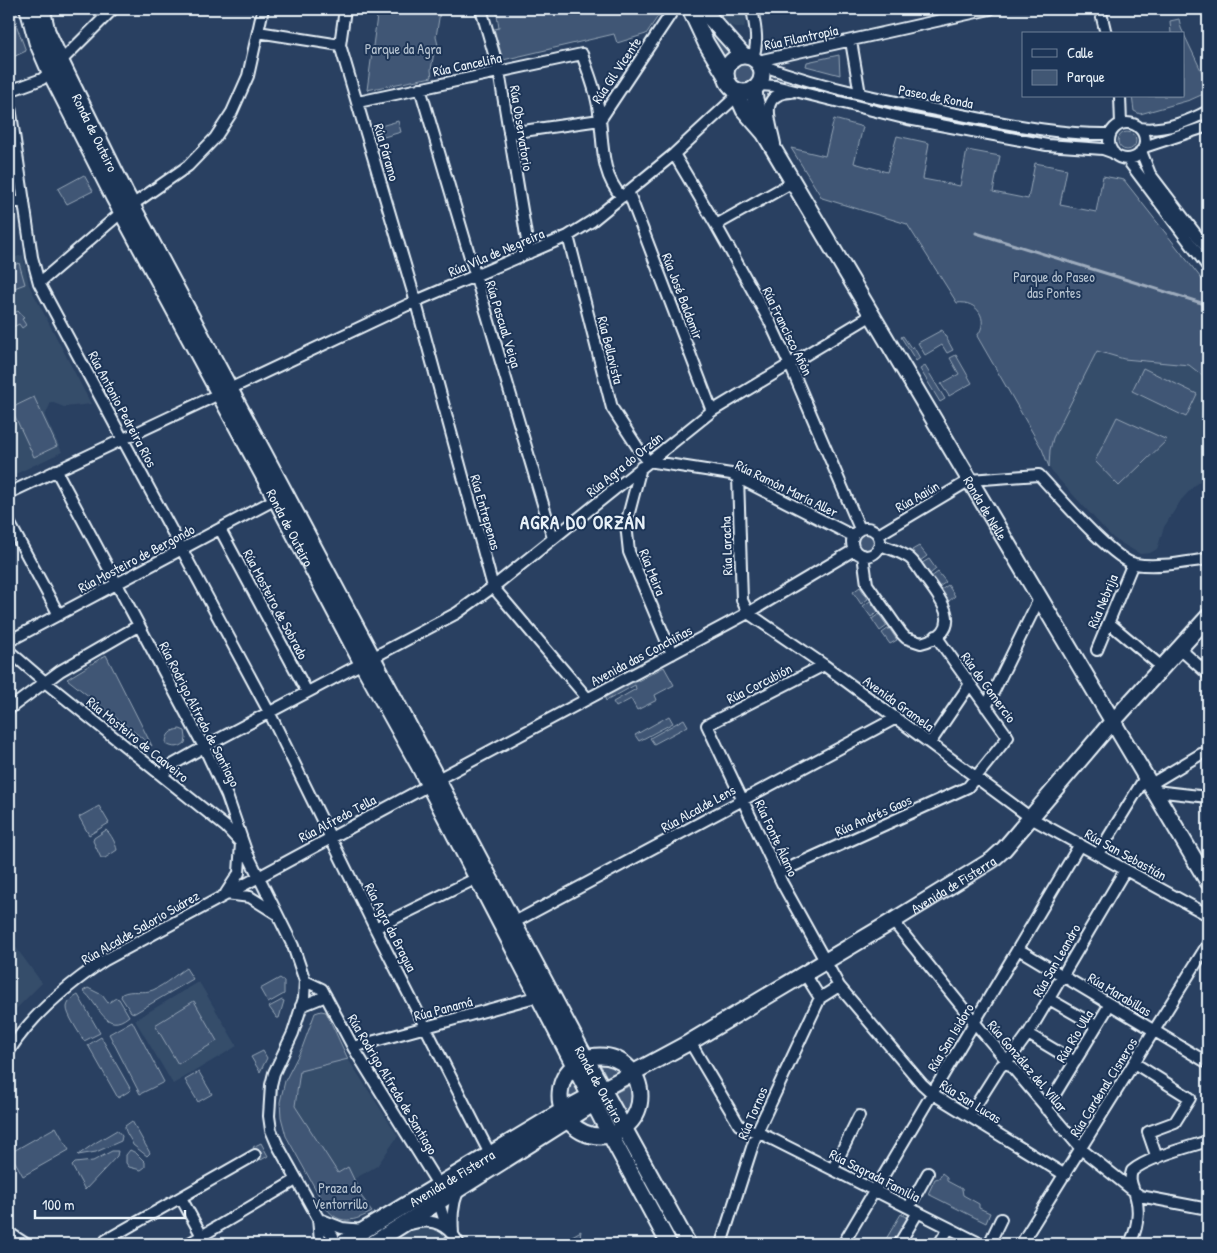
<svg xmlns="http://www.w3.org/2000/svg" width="1217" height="1253" viewBox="0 0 1217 1253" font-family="'Patrick Hand',sans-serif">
	<rect width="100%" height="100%" fill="#294061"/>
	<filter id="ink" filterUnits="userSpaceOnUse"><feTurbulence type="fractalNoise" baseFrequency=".02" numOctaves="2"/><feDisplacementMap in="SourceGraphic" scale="10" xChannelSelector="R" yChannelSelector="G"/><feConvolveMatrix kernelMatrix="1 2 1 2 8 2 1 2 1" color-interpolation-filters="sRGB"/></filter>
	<g filter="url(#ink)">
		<path fill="#364d6b" d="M 715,9 L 744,9 L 746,17 L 744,28 L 735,27 L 727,24 L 720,17 Z
			M 23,255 L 29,285 L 91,404 L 64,407 L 51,402 L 45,416 L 62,452 L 9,477 L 9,259 Z
			M 1097,351 L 1124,359 L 1189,365 L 1208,380 L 1208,475 L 1196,484 L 1181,500 L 1164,527 L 1157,549 L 1150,553 L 1140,554 L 1113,538 L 1052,472 L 1049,467 L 1050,450 L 1053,438 Z
			M 9,938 L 42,983 L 9,1016 Z
			M 199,982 L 237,1046 L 173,1084 L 135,1020 Z
			M 348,1059 L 398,1136 L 377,1166 L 354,1179 L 348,1167 L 338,1173 L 295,1106 L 300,1071 Z
			M 438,1207 L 459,1244 L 381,1244 Z"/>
		<path fill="#415774" stroke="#94a4b6" d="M 9,9 L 14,9 L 17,27 L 26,51 L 9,59 Z
			M 378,9 L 453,9 L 440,12 L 436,37 L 438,45 L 435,46 L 431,70 L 432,77 L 367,90 Z
			M 496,9 L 663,9 L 646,34 L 617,43 L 614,34 L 503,60 L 494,29 L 499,28 Z
			M 698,9 L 733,51 L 723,58 L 706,33 Z
			M 1179,19 L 1181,28 L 1208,85 L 1208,92 L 1190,100 L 1140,114 L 1134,111 L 1132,96 L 1183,96 L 1183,34 L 1171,34 L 1170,21 Z
			M 839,55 L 840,75 L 806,66 L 807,62 Z
			M733 73a11 11 0 1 1 22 0a11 11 0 1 1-22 0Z
			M 769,73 L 774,76 L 796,82 L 794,86 L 769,79 Z
			M 804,84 L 885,105 L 948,118 L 1050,136 L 1092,139 L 1092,143 L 1050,140 L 909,114 L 803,87 Z
			M 834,119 L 863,127 L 854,163 L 887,172 L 897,136 L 929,143 L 923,179 L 960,186 L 967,150 L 1000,156 L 993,192 L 1028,199 L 1035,163 L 1067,169 L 1060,205 L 1096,212 L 1103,176 L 1124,180 L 1208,287 L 1208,380 L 1189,365 L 1124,359 L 1097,351 L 1053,438 L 1050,450 L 1049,467 L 1042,449 L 977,336 C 990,320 977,300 957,303 L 907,224 L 822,198 L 791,148 L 825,156 Z
			M 398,121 L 401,132 L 377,139 L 374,128 Z
			M1118 141a9 9 0 1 1 18 0a9 9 0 1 1-18 0Z
			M 84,175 L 93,191 L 67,204 L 58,189 Z
			M 19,263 L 25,284 L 9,290 L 9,267 Z
			M 18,311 L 24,318 L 22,319 L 26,325 L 22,328 L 19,324 L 13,327 L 9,318 L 11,317 L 10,315 Z
			M 942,330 L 953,350 L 947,353 L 942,345 L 925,355 L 918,343 Z
			M 903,336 L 911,348 L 913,346 L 920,358 L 916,361 L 901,337 Z
			M 956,355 L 972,383 L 949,396 L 941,384 L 959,374 L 950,358 Z
			M 925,366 L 945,399 L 940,402 L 920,369 Z
			M 1143,368 L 1197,394 L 1186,417 L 1132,391 Z
			M 34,397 L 57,446 L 34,457 L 11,408 Z
			M 1117,417 L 1167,440 L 1119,486 L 1095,461 Z
			M858 542a8 8 0 1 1 16 0a8 8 0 1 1-16 0Z
			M 919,546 L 927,556 L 920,561 L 912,550 Z
			M 929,559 L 936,569 L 930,574 L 922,563 Z
			M 938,572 L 946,582 L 939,587 L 931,577 Z
			M 948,585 L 955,596 L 949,601 L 941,590 Z
			M 860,587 L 868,599 L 861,604 L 853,592 Z
			M 870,601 L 878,612 L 871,617 L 863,606 Z
			M 879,614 L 887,626 L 880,631 L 872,619 Z
			M 889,628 L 897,640 L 890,644 L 882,633 Z
			M 106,655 L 152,746 L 67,679 Z
			M 664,667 L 674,685 L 655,695 L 657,700 L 637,710 L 631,699 L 616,707 L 613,702 L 636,689 L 635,685 L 606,701 L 604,696 L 632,680 L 634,683 Z
			M 669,716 L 673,723 L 639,741 L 635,735 Z
			M 684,719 L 688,726 L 654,744 L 650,738 Z
			M 180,729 L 185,731 L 186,738 L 185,743 C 179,748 173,748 166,744 C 166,734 171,730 180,729 Z
			M 99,806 L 109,823 L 89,835 L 79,817 Z
			M 106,830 C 111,834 116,844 117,850 L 105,858 L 101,858 L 93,841 L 94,838 Z
			M 186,968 L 193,979 L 135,1013 L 131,1012 L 121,997 L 122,994 C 132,989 143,994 153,990 C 166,984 175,975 186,968 Z
			M 280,978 L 284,981 L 284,994 L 268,1003 L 260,989 Z
			M 88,988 L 102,995 L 108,1003 L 116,998 L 119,999 L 129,1016 C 105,1036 99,1003 83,991 Z
			M 78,995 L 100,1033 L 84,1041 C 80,1034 66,1014 67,1007 C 68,1001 73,998 78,995 Z
			M 282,1000 L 284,1001 L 279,1018 L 277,1018 L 269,1007 Z
			M 194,1001 L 217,1041 L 178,1064 L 155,1025 Z
			M 321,1011 L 326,1012 L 348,1059 L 300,1071 L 295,1106 L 338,1173 L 348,1167 L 359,1190 L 358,1191 L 361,1193 L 361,1196 L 368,1205 L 367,1206 L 372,1212 C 354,1221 340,1226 326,1208 L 286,1136 L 281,1117 L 280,1102 L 285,1081 L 302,1048 L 315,1013 Z
			M 132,1021 L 164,1082 L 140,1094 L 109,1034 Z
			M 101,1037 L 131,1090 L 118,1098 L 88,1045 Z
			M 263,1051 L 267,1058 L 260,1072 L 251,1057 Z
			M 597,1058 L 611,1060 L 624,1069 L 608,1079 Z
			M 199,1072 L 212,1094 L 198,1102 L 185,1080 Z
			M 569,1073 L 581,1095 L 564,1104 L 564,1086 Z
			M 631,1085 C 638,1096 633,1108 627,1118 L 615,1093 Z
			M 589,1110 L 600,1131 L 585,1128 L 573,1120 Z
			M 132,1121 L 150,1153 L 147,1156 L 133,1145 C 131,1138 125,1134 125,1126 Z
			M 56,1127 L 69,1150 L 23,1176 L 10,1153 Z
			M 117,1130 L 122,1136 L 121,1141 L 96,1152 L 78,1155 L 95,1143 Z
			M 261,1143 L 268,1156 L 261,1160 L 253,1147 Z
			M 130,1150 L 136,1153 L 145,1162 L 145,1167 L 141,1170 L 129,1167 L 126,1163 L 126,1155 Z
			M 112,1151 L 118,1151 L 117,1156 L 85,1190 L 72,1166 L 75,1163 L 93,1161 Z
			M 630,1152 L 679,1244 L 676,1244 L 628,1154 Z
			M 942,1173 L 947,1177 L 947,1181 L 962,1189 L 963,1195 L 979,1204 L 979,1208 L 990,1213 L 986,1223 L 928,1194 L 935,1179 L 939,1178 Z
			M 901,1214 L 909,1218 L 893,1244 L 883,1244 Z
			M 581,1231 L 579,1244 L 565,1244 L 563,1241 Z"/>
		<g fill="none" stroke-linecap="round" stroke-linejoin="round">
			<path stroke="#9dabbd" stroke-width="3" d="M 976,233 L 1208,305"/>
			<g stroke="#e8f1f8" stroke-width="14">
				<path id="street" d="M 345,9 L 340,45 L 413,292 L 493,587 L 588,699
					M 481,9 L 499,71 L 529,253
					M 752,9 C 755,25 759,42 753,57
					M 1100,9 L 1106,34
					M 258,32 L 340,45
					M 851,41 L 860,94
					M 758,61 L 990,9
					M 761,65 C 827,89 898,103 967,116 C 1014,125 1062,135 1110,134
					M 759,85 L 775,86 L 908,119 L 1047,145 L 1103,149 L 1114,153
					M 420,88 L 553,538
					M 9,91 L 42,79 L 50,72 L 113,9
					M 1120,96 L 1121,124
					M 9,100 L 32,257 L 39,283 L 269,712 L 375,928 L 490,1154
					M 358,102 L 582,54 C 587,69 594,85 597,101 C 605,134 597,171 622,197
					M1109 141a18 18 0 1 1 36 0a18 18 0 1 1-36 0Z
					M 1139,128 C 1162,131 1188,122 1208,111
					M 509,133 L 600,120 L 674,9
					M 775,144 C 771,122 757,94 791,92
					M 1144,147 L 1208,126
					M 1141,151 L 1150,174 L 1208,250
					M 674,154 L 716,225 L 769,320 L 793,372 L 860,529
					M 1127,159 L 1208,267
					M 628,191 L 712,411
					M 9,203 L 24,201
					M 716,225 L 793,182
					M 568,236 L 612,408 L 640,451 L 648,461 L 731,474 L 853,536
					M 39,283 L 122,212 L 188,166 L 215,138 L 232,112 L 248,76 L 263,9
					M 641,467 L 626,524 L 629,552 L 672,654
					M 56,470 L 204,747 L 227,796 L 246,851 L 293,946 L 305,981 L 304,998 L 293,1033 L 274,1073 L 271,1085 L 269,1116 L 271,1130 L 277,1144 L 318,1218 L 333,1236 L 334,1244
					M 738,477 L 742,600 L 748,613 L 824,665 L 1031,818 L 1208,915
					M 9,493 L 416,301 L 568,236 L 592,221 L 674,154 L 741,92
					M 9,522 L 59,615
					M852 542a14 14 0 1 1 28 0a14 14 0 1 1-28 0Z
					M 220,529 L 307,692
					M 878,535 L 970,480 L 1039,475 C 1057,494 1112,559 1135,564 C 1158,568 1185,562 1208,559
					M 863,555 L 867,584 L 902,634 L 906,638 L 921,643 C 966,631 943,602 925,578 C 920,572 915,561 908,557 C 900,552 889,548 880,545
					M 1109,623 L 1163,668
					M 9,641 L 276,499
					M 1180,649 L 1208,674
					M 1097,650 L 1133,563
					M 9,651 L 45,682 L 226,827 L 240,842
					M 986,707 L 1040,597
					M 9,709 L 60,671 L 138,626
					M 930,743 L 970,684
					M 162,775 L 172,765 L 204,747 L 457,613 L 493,587 L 712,411 L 872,315
					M 438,779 L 748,613 L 854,550
					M 1151,784 L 1201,754 L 1208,752
					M 1155,791 L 1208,797
					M 1098,854 L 1146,776
					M 778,873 L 968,787 L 1008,737 L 936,636
					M 226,893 L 239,873 L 241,843
					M 226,894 L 250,897 L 277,914
					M 893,921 L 975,1023 L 1081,1149 L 1140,1196 L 1208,1209
					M 509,925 L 896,718
					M 375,928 L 477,878
					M 1018,949 L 1208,1063
					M 805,974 L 820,998 L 839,986 L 782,883 L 707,725 L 824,665
					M 305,981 L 322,989 L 353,1047 L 439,1186
					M 839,986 L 922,1084 L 933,1094 L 1065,1175
					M 1049,999 L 1096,1026
					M 301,1006 L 326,996
					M 1028,1034 L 1075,1062
					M 690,1042 L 739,1125 L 768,1137 L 981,1244
					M 353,1047 L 539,996
					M 9,1051 C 33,1013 69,984 105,960 L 429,785
					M 1134,1063 L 1190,1098 L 1175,1122 L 1148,1132 L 1157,1158
					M 1046,1109 L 1110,1004
					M 969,1116 L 1000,1067 L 1012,1056 L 1028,1034 L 1125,870
					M 833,1169 L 859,1116
					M 181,1198 L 202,1236
					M 439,1203 L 445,1222 L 459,1244
					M 909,1207 L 928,1173
					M 318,1218 L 320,1242 L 318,1244
					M 322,1220 L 342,1228 L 363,1230
					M 410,1224 C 428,1219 441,1221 453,1235
					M 9,1233 L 26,1244
					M 453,1234 C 452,1218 452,1206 458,1191
					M 106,1240 L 255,1155
					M 188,1244 L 296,1180
					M 721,1244 L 757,1132 L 820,998
					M 843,1244 L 1080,844
					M 899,1244 L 918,1212
					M 939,1244 L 949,1228
					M 989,1244 L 1001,1219
					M 1021,1244 L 1208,944
					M 1129,1244 C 1137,1232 1140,1212 1136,1198 C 1134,1187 1128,1182 1132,1171 C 1146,1158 1189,1147 1208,1141"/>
			</g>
			<g stroke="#e8f1f8" stroke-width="19">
				<g id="secondary">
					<path id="s1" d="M 28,9 L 37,42 L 50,72 L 114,198 L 270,488 L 362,663 L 418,764 L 606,1127 L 669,1244"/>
					<path id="s2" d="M 42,9 L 47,31 L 63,66 L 125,192 L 579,1046 L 688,1244"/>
					<path d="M 690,9 L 706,43 L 726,76"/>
					<path d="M 702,9 L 743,55"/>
					<circle cx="744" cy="74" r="18"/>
					<path d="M 754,89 L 755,99 L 763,129"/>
					<path id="s3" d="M 735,90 L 744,110 L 764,133 L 1208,882"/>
					<circle cx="600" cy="1096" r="40"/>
					<path id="s4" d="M 341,1244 L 562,1111 L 690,1042 L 893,921 L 992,860 L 1004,849 L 1106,729 L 1208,617"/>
					<path d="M 372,1244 L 593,1104"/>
				</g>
			</g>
			<use href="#street" stroke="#1d3557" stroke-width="10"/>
			<use href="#secondary" stroke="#1d3557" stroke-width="15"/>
		</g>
	</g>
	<g text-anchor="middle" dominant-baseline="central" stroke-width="4" stroke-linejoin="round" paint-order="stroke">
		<g font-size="14" fill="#e8f1f8" stroke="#1d3557">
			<text transform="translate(801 37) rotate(-12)">Rúa Filantropía</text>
			<text transform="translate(467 64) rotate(-12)">Rúa Canceliña</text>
			<text transform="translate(616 70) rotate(-56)">Rúa Gil Vicente</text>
			<text transform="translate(936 96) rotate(11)">Paseo de Ronda</text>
			<text transform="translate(522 128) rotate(81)">Rúa Observatorio</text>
			<text stroke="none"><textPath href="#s2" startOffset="135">Ronda de Outeiro</textPath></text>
			<text transform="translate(387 152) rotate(74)">Rúa Páramo</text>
			<text transform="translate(496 252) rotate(-23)">Rúa Vila de Negreira</text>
			<text transform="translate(683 296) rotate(69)">Rúa José Baldomir</text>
			<text transform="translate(504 324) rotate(73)">Rúa Pascual Veiga</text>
			<text transform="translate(788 331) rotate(64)">Rúa Francisco Añón</text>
			<text transform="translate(611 350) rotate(76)">Rúa Bellavista</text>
			<text transform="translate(123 409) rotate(62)">Rúa Antonio Pedreira Ríos</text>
			<text transform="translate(624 464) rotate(-39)">Rúa Agra do Orzán</text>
			<text transform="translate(787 488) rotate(26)">Rúa Ramón María Aller</text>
			<text transform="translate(917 496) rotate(-30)">Rúa Aaiún</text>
			<text stroke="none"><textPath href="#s3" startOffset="488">Ronda de Nelle</textPath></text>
			<text transform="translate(486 512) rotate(74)">Rúa Entrepenas</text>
			<text stroke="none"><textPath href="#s1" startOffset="582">Ronda de Outeiro</textPath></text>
			<text transform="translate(726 546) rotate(-92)">Rúa Laracha</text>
			<text transform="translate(136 558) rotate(-28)">Rúa Mosteiro de Bergondo</text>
			<text transform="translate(653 572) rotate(68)">Rúa Meira</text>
			<text transform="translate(1102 601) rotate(-67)">Rúa Nebrija</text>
			<text transform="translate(276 604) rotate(62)">Rúa Mosteiro de Sobrado</text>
			<text transform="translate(641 655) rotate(-28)">Avenida das Conchiñas</text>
			<text transform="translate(759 683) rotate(-27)">Rúa Corcubión</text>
			<text transform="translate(989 687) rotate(54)">Rúa do Comercio</text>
			<text transform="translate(899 703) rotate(36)">Avenida Gramela</text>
			<text transform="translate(200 714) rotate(63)">Rúa Rodrigo Alfredo de Santiago</text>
			<text transform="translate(138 739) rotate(39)">Rúa Mosteiro de Caaveiro</text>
			<text transform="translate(698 808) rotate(-29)">Rúa Alcalde Lens</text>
			<text transform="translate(873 815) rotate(-24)">Rúa Andrés Gaos</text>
			<text transform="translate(337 818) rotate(-28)">Rúa Alfredo Tella</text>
			<text transform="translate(777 838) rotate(65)">Rúa Fonte Álamo</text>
			<text transform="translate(1126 854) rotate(29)">Rúa San Sebastián</text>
			<text stroke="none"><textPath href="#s4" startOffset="710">Avenida de Fisterra</textPath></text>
			<text transform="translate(140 927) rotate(-30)">Rúa Alcalde Salorio Suárez</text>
			<text transform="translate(391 927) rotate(63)">Rúa Agra da Bragua</text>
			<text transform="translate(1056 960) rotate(-60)">Rúa San Leandro</text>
			<text transform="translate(1120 994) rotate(31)">Rúa Marabillas</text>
			<text transform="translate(443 1008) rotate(-15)">Rúa Panamá</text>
			<text transform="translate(1074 1036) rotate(-59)">Rúa Río Ulla</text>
			<text transform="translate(950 1037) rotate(-59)">Rúa San Isidoro</text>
			<text transform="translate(1028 1066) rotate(50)">Rúa González del Villar</text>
			<text transform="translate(393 1084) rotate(59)">Rúa Rodrigo Alfredo de Santiago</text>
			<text stroke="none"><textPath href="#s2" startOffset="1212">Ronda de Outeiro</textPath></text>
			<text transform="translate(1103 1087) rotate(-58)">Rúa Cardenal Cisneros</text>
			<text transform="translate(971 1101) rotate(32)">Rúa San Lucas</text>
			<text transform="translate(752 1113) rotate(-67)">Rúa Tornos</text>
			<text transform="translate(875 1175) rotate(27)">Rúa Sagrada Familia</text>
			<text stroke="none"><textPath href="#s4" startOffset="129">Avenida de Fisterra</textPath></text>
		</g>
		<g font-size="14" fill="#b6c3d0" stroke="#1d3557">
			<text x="403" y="48">Parque da Agra</text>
			<text x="1054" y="276">Parque do Paseo<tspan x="1054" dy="16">das Pontes</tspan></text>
			<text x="340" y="1187">Praza do<tspan x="340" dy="16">Ventorrillo</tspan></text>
		</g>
		<g font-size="19" font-weight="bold" letter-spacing="1" fill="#e8f1f8" stroke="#1d3557">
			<text x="583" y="522">AGRA DO ORZÁN</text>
		</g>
	</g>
	<rect width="1217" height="1253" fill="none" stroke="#1d3557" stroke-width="30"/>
	<rect x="15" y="15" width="1187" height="1223" fill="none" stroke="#e8f1f8" stroke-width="2" filter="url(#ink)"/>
	<rect x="1022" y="32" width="162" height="65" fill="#1d3557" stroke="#6e8097"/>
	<rect x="1032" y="49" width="25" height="8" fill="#1d3557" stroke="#6e8097"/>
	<text x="1067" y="58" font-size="15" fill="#e8f1f8">Calle</text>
	<rect x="1032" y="70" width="25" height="15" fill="#415774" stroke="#6e8097"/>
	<text x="1067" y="82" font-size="15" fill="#e8f1f8">Parque</text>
	<path d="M35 1210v8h150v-8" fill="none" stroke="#e8f1f8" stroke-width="2.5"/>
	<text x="42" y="1210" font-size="15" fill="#e8f1f8" stroke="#1d3557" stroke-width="4" paint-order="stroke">100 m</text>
</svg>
